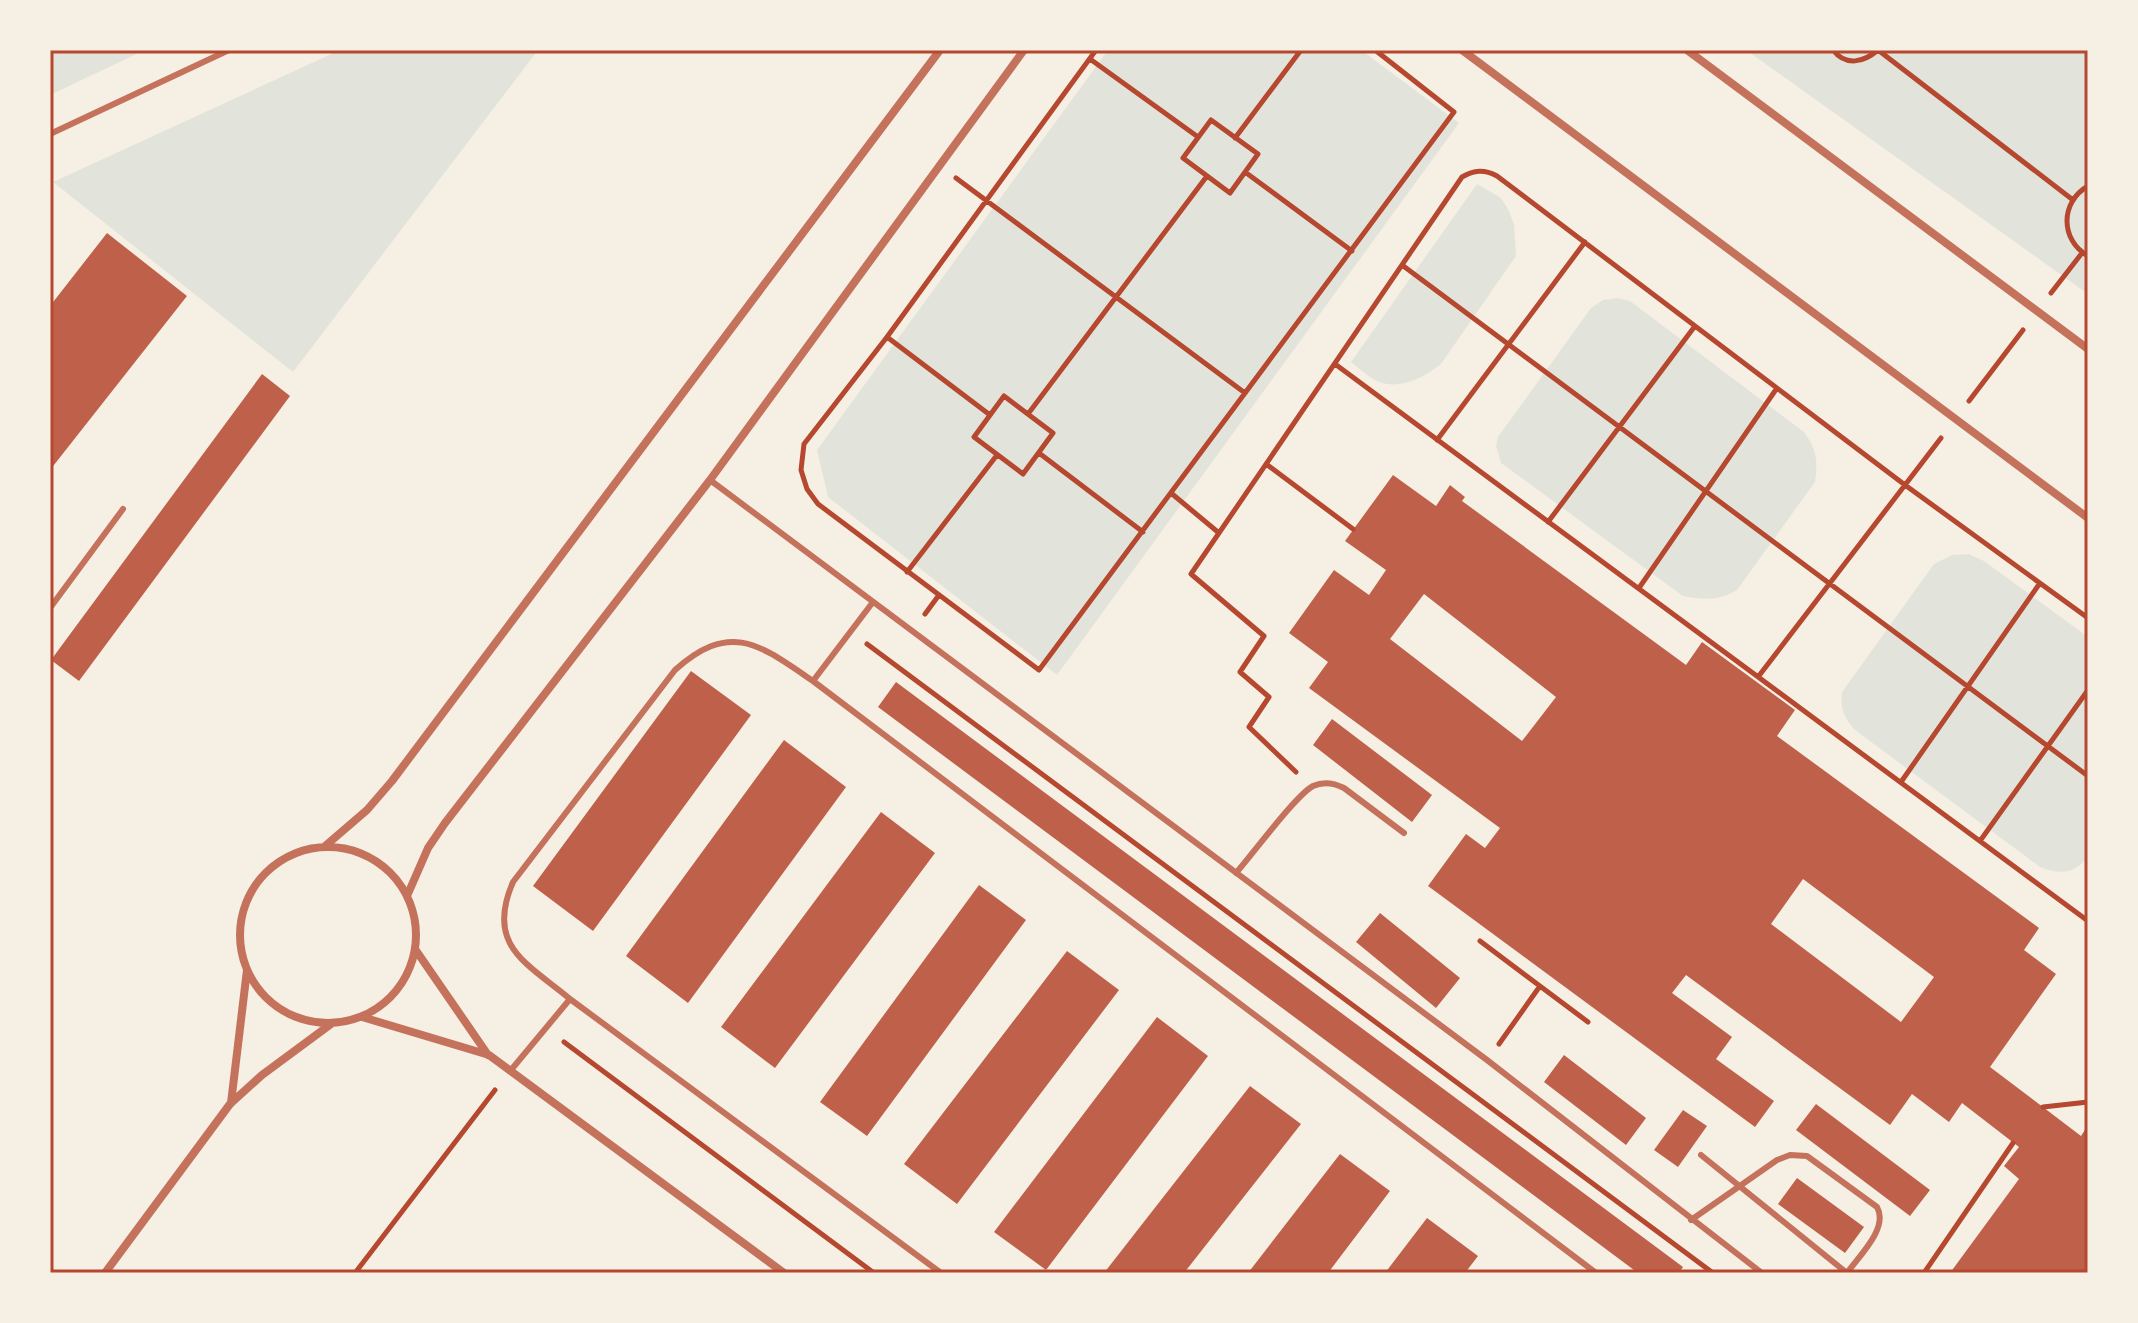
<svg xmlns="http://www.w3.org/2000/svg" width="2138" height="1323" viewBox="0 0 2138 1323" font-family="Roboto,sans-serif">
	<rect width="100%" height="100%" fill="#f6efe4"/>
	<path fill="#e2e4dc" d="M 50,50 L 145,50 L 50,95 Z
		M 340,50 L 538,50 L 293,372 L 53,182 Z
		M 1108,50 L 1361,50 L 1459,123 L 1057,675 L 828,497 L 817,450 Z
		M 1746,50 L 2088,50 L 2088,294 Z
		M 1477,184 L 1501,198 L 1508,209 L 1514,224 L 1516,256 L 1441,364 C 1425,377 1400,390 1379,382 C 1369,378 1359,368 1351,362 Z
		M 1618,298 L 1630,301 L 1804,432 C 1817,450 1818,461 1815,482 L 1737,590 C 1719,601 1704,600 1683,596 L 1501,463 L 1496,446 L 1498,437 L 1591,308 L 1603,300 Z
		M 1969,554 L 1984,561 L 2088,637 L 2088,856 C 2076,874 2059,875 2040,867 L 1855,730 C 1844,718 1840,709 1842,692 L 1934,564 L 1952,555 Z"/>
	<path fill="#bf614a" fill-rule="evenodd" d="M 107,233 L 187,296 L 50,470 L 50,306 Z
		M 262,374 L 290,396 L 79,681 L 51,660 Z
		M 1393,475 L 1436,506 L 1450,485 L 1465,497 L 1462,501 L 1686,665 L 1702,642 L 1795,710 L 1777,736 L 2039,928 L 2024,950 L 2056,974 L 1990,1067 L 2081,1136 L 2088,1125 L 2088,1273 L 1950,1273 L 2019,1179 L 2004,1166 L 2019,1147 L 1962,1103 L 1949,1122 L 1912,1094 L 1890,1125 L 1686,975 L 1672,993 L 1732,1037 L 1716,1059 L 1774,1101 L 1755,1127 L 1428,886 L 1466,834 L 1485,848 L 1500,828 L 1309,688 L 1328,662 L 1289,633 L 1334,570 L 1369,595 L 1386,570 L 1345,541 ZM 1424,594 L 1556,697 L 1522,741 L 1390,639 ZM 1803,879 L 1934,977 L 1901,1022 L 1771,924 Z
		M 691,671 L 751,715 L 593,931 L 533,886 Z
		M 896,682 L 1683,1267 L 1679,1273 L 1638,1273 L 878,707 Z
		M 1332,719 L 1432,795 L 1412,822 L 1313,745 Z
		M 784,740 L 846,787 L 688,1003 L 626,956 Z
		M 881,812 L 935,853 L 775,1068 L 721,1027 Z
		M 979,885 L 1026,920 L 867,1136 L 820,1102 Z
		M 1380,913 L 1460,978 L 1436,1008 L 1356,942 Z
		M 1067,951 L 1119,990 L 957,1204 L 904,1164 Z
		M 1157,1017 L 1208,1056 L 1046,1270 L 994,1232 Z
		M 1564,1055 L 1646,1118 L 1626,1145 L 1544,1082 Z
		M 1250,1086 L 1301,1124 L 1184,1273 L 1104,1273 Z
		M 1816,1104 L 1930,1190 L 1910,1216 L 1796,1130 Z
		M 1683,1110 L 1707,1126 L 1678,1167 L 1654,1150 Z
		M 1340,1154 L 1390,1191 L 1328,1273 L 1248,1273 Z
		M 1797,1178 L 1864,1227 L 1845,1253 L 1778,1204 Z
		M 1427,1218 L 1478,1256 L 1465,1273 L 1385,1273 Z"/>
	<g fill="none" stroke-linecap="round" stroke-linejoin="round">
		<path stroke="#b5482f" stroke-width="5" d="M 1096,50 L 887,337 L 804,444 L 801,470 L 807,489 L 818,504 L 1039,670 L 1454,112 L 1375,50
			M 1833,50 C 1846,67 1864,62 1878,50
			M 1878,50 L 2073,200
			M 1090,59 L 1198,137
			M 1211,120 L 1258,154 L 1230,193 L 1183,158 Z
			M 1235,138 L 1301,50
			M 1245,172 L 1352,251
			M 956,178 L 1245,393
			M 2088,186 C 2060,202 2060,240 2088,256
			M 1402,265 L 2088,776
			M 2051,293 L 2082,253
			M 887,337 L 990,415
			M 1335,364 L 2088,921
			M 1004,396 L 1053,433 L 1023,474 L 974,437 Z
			M 1969,401 L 2023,330
			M 1028,414 L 1207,176
			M 1437,440 L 1585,242
			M 1039,453 L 1143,532
			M 1266,464 L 1353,529
			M 1171,493 L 1219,533
			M 1548,522 L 1695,326
			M 907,572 L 997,455
			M 1639,588 L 1777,388
			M 925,614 L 939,595
			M 867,644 L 1713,1273
			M 1758,677 L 1941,438
			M 1296,772 L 1249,727 L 1269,697 L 1240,672 L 1264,636 L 1191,574 L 1462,177 C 1474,170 1484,169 1497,176 L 1905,485 L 2088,618
			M 1901,782 L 2040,583
			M 1980,841 L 2088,690
			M 1480,941 L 1588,1022
			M 564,1042 L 874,1273
			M 1499,1044 L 1540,986
			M 2043,1107 L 2088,1102
			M 355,1273 L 495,1090
			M 1924,1273 L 2013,1143"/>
		<path stroke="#c5725c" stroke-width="6" d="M 50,134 L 229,50
			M 710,480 L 1487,1060 L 1762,1273
			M 50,608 L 123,509
			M 813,681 L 873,602
			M 1236,873 C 1252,855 1296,795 1313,786 C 1324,781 1334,783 1344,788 L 1404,833
			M 511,1070 L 570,999
			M 1701,1155 L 1847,1273
			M 1691,1220 L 1777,1160 L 1790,1155 L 1807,1156 L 1877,1207 C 1889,1228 1859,1256 1847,1273
			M 941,1273 L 570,999 C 527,963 485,946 513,882 L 675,670 C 731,620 760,645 813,681 L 1596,1273"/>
		<path stroke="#c5725c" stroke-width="8" d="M 1462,50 L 2088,518
			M 1687,50 L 2088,349
			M 324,847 L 367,810 L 392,781 L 940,50
			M240 935a88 88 0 1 1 176 0a88 88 0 1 1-176 0Z
			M 407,896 L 428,848 L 445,823 L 710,480 L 1024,50
			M 415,949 L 488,1055
			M 362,1017 L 489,1055 L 784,1273
			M 231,1103 L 247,970
			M 105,1273 L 230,1104 L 262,1075 L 331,1024"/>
	</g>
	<rect width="2138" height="1323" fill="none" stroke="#f6efe4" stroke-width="104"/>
	<rect x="52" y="52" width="2034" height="1219" fill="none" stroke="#b5482f" stroke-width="3"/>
</svg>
